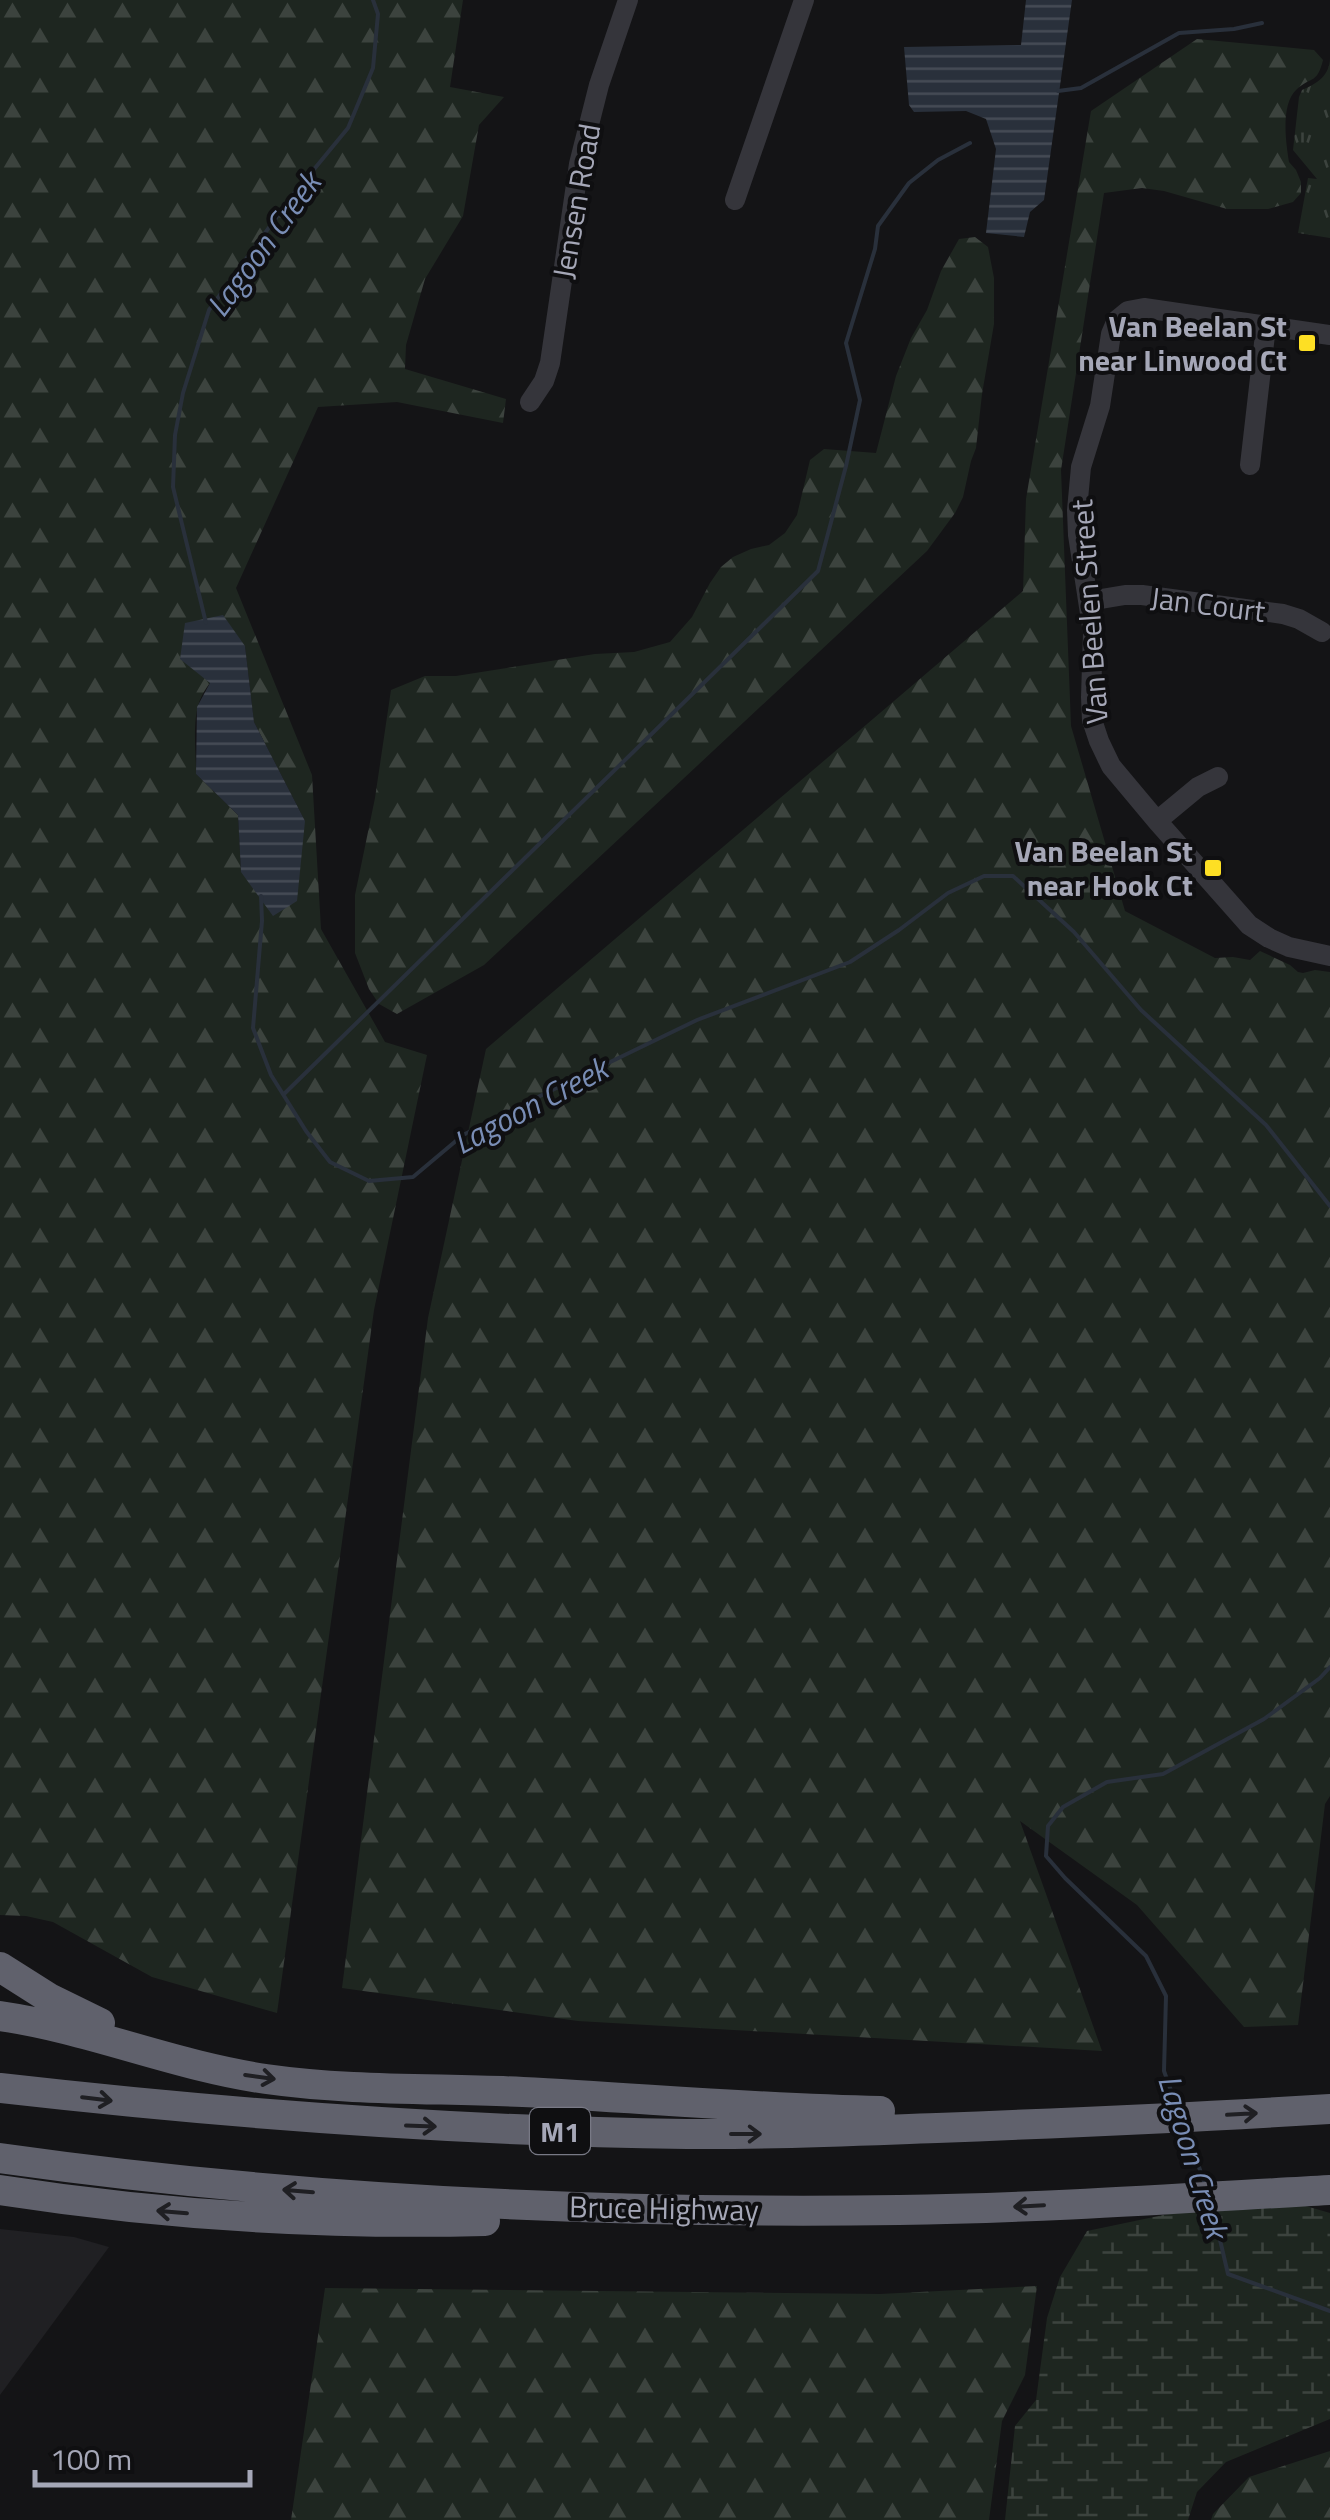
<svg xmlns="http://www.w3.org/2000/svg" width="1330" height="2520" viewBox="0 0 1330 2520" font-family="'Titillium Web',sans-serif">
	<defs>
		<pattern id="forest-firs" width="22" height="20" patternUnits="userSpaceOnUse" patternTransform="scale(2.5)"><rect width="22" height="20" fill="#1e2620"/><path d="M5 1l3.5 6h-7zM16 11l3.5 6h-7z" fill="#3c433e"/></pattern>
		<pattern id="wetland-marsh" width="20" height="14" patternUnits="userSpaceOnUse" patternTransform="scale(2.5)"><rect width="20" height="14" fill="#1e2620"/><path d="M1 5h8M5 5V1M11 12h8M15 12V8" fill="none" stroke="#3c433e"/></pattern>
		<pattern id="park-tufts" width="24" height="20" patternUnits="userSpaceOnUse" patternTransform="scale(2.5)"><rect width="24" height="20" fill="#1e2620"/><path d="M3 7l-1-3M5 7V3M7 7l1-3M15 17l-1-3M17 17v-4M19 17l1-3" fill="none" stroke="#3c433e"/></pattern>
		<pattern id="water-rules" width="6" height="5" patternUnits="userSpaceOnUse" patternTransform="scale(2.5)"><rect width="6" height="5" fill="#29303b"/><path d="M0 2.5h6" fill="none" stroke="#454b55"/></pattern>
	</defs>
	<rect width="100%" height="100%" fill="#141416"/>
	<path fill="#202023" d="M 0,2229 L 74,2237 L 109,2247 L 0,2395 Z"/>
	<path fill="url(#forest-firs)" fill-rule="evenodd" d="M 0,0 L 463,0 L 450,87 L 504,97 L 479,125 L 463,216 L 425,279 L 406,345 L 405,369 L 506,399 L 503,423 L 397,402 L 318,407 L 236,588 L 312,775 L 321,929 L 385,1042 L 427,1055 L 374,1310 L 277,2013 L 152,1977 L 53,1922 L 26,1916 L 0,1915 ZM 245,646 L 254,722 L 305,821 L 241,872 L 238,815 L 196,774 C 196,753 193,730 197,710 C 202,684 228,664 245,646 Z
		M 1197,39 L 1314,50 L 1323,60 C 1317,84 1312,76 1297,89 C 1280,104 1286,143 1289,162 L 1296,170 L 1301,182 L 1301,193 L 1293,202 L 1268,209 L 1227,209 L 1164,191 L 1142,188 L 1104,193 L 1061,470 L 1071,726 L 1125,911 L 1215,958 L 1233,957 L 1250,960 L 1260,951 L 1290,965 L 1298,972 L 1303,973 L 1315,970 L 1330,972 L 1330,1796 L 1325,1804 L 1298,2025 L 1244,2027 L 1137,1905 L 1020,1821 L 1102,2051 L 578,2021 L 342,1988 L 428,1318 L 486,1049 L 1023,591 L 1026,499 L 1091,111 Z
		M 975,237 L 988,247 L 994,278 L 994,324 L 982,394 L 976,448 L 971,461 L 963,497 L 955,513 L 927,551 L 484,965 L 397,1014 L 379,1004 L 369,989 L 355,953 L 355,895 L 375,798 L 391,690 L 425,676 L 456,676 L 595,654 L 634,652 L 670,642 L 692,617 L 710,583 L 721,567 L 733,557 L 751,549 L 769,545 L 785,533 L 797,515 L 810,460 L 824,449 L 876,453 L 896,376 L 911,338 L 927,310 L 941,271 L 959,239 Z
		M 1037,2286 L 1025,2375 L 1002,2421 L 989,2520 L 291,2520 L 325,2288 L 880,2294 Z
		M 1330,2451 L 1330,2520 L 1211,2520 L 1213,2514 L 1249,2477 Z"/>
	<path fill="url(#wetland-marsh)" d="M 1292,2202 L 1330,2213 L 1330,2419 L 1226,2462 L 1197,2492 L 1188,2520 L 1005,2520 L 1015,2426 L 1036,2400 L 1047,2318 L 1060,2277 L 1087,2231 L 1192,2209 Z"/>
	<path fill="url(#park-tufts)" d="M 1330,58 L 1330,238 L 1298,233 L 1308,178 L 1317,179 L 1293,150 L 1299,97 L 1302,90 C 1317,84 1330,75 1330,58 Z"/>
	<path fill="url(#water-rules)" d="M 1026,0 L 1072,0 L 1044,200 L 1030,212 L 1024,237 L 986,233 L 996,149 L 986,119 L 966,111 L 914,112 L 909,105 L 904,47 L 1021,45 Z
		M 223,615 L 245,646 L 254,722 L 305,821 L 297,901 L 273,916 L 241,872 L 238,815 L 196,774 L 197,707 L 210,683 L 180,659 L 185,623 Z"/>
	<g fill="none" stroke-linecap="round" stroke-linejoin="round">
		<path stroke="#29303b" stroke-width="4" d="M 1058,91 L 1081,88 L 1179,33 L 1234,29 L 1262,23
			M 206,623 L 173,487 L 175,435 L 183,393 L 209,310 L 292,196 L 348,128 L 373,68 L 378,14 L 373,0
			M 261,896 L 262,921 L 253,1028 L 271,1075 L 306,1131 L 330,1162 L 369,1181 L 413,1177 L 463,1135 L 540,1096 L 697,1020 L 850,962 L 899,930 L 948,893 L 984,876 L 1013,876 L 1074,932 L 1141,1010 L 1266,1125 L 1330,1206
			M 284,1094 L 818,571 L 846,466 L 860,400 L 846,343 L 875,249 L 878,226 L 909,183 L 938,160 L 970,143
			M 1177,2107 L 1164,2071 L 1166,1996 L 1146,1956 L 1065,1878 L 1046,1856 L 1048,1826 L 1063,1807 L 1107,1782 L 1163,1774 L 1264,1719 L 1320,1678 L 1330,1667
			M 1186,2130 L 1206,2187
			M 1213,2210 L 1228,2274 L 1330,2311"/>
		<path stroke="#35353b" stroke-width="20" d="M 735,200 L 804,0
			M 1330,335 L 1144,308 L 1128,311 L 1117,320 L 1111,334 L 1100,406 L 1081,467 L 1077,510 L 1078,535 L 1093,633 L 1091,697 L 1092,720 L 1099,741 L 1111,766 L 1157,821 L 1249,925 L 1269,938 L 1289,947 L 1330,956
			M 530,402 L 544,381 L 550,363 L 579,164 L 599,85 L 628,0
			M 1250,465 L 1266,326
			M 1089,601 L 1125,595 L 1142,595 L 1283,614 L 1299,619 L 1322,632
			M 1157,821 L 1198,787 L 1218,777"/>
		<path stroke="#60616c" stroke-width="30" d="M 0,1967 L 49,1998 L 100,2023
			M 0,2016 C 90,2029 175,2066 266,2079 C 350,2091 438,2088 523,2092 C 642,2098 761,2109 880,2111
			M 0,2088 C 228,2114 457,2131 687,2134 C 770,2135 854,2131 937,2128 C 1068,2123 1199,2117 1330,2109
			M 0,2158 C 297,2200 599,2214 899,2210 C 1043,2208 1186,2198 1330,2190
			M 0,2190 C 161,2215 322,2225 485,2221"/>
	</g>
	<defs><path id="oneway-shaft" d="M-6 0H5M1.5-3L5.5 0L1.5 3" fill="none" stroke-width="1.6" stroke-linecap="round" stroke-linejoin="round" transform="scale(2.5)"/></defs>
	<g stroke="#1f1f23">
		<use href="#oneway-shaft" transform="translate(260 2077) rotate(8)"/>
		<use href="#oneway-shaft" transform="translate(97 2099) rotate(7)"/>
		<use href="#oneway-shaft" transform="translate(1242 2114) rotate(-3)"/>
		<use href="#oneway-shaft" transform="translate(421 2126) rotate(2)"/>
		<use href="#oneway-shaft" transform="translate(746 2134)"/>
		<use href="#oneway-shaft" transform="translate(298 2191) rotate(-175)"/>
		<use href="#oneway-shaft" transform="translate(1029 2206) rotate(177)"/>
		<use href="#oneway-shaft" transform="translate(172 2212) rotate(-175)"/>
	</g>
	<g fill="#fddf24" stroke="#0f0f11" stroke-width="4">
		<rect x="1297" y="333" width="20" height="20" rx="5"/>
		<rect x="1203" y="858" width="20" height="20" rx="5"/>
	</g>
	<g text-anchor="middle" dominant-baseline="central" stroke-width="8" stroke-linejoin="round" paint-order="stroke">
		<rect fill="#0f0f11" stroke="#787985" stroke-width="2.5" x="530" y="2108" width="60" height="46" rx="8"/>
		<g font-size="28" font-weight="bold" fill="#a5a7b7">
			<text x="560" y="2131">M1</text>
		</g>
		<g font-size="30" fill="#a5a7b7" stroke="#0f0f11">
			<text transform="translate(576 201) rotate(-80)">Jensen Road</text>
			<text transform="translate(1208 604) rotate(7)">Jan Court</text>
			<text transform="translate(1089 612) rotate(-94)">Van Beelen Street</text>
			<text transform="translate(664 2208) rotate(1)">Bruce Highway</text>
		</g>
		<g font-size="30" font-weight="bold" fill="#a5a7b7" stroke="#0f0f11" text-anchor="end">
			<text x="1287" y="326">Van Beelan St<tspan x="1287" dy="34">near Linwood Ct</tspan></text>
			<text x="1193" y="851">Van Beelan St<tspan x="1193" dy="34">near Hook Ct</tspan></text>
		</g>
		<g font-size="32" font-style="italic" fill="#798db5" stroke="#0f0f11">
			<text transform="translate(263 244) rotate(-54)">Lagoon Creek</text>
			<text transform="translate(530 1105) rotate(-28)">Lagoon Creek</text>
			<text transform="translate(1194 2156) rotate(73)">Lagoon Creek</text>
		</g>
	</g>
	<path d="M35 2470v15h215v-15" fill="none" stroke="#a5a7b7" stroke-width="5"/>
	<text x="50" y="2470" font-size="30" fill="#a5a7b7" stroke="#0f0f11" stroke-width="8" paint-order="stroke">100 m</text>
</svg>
